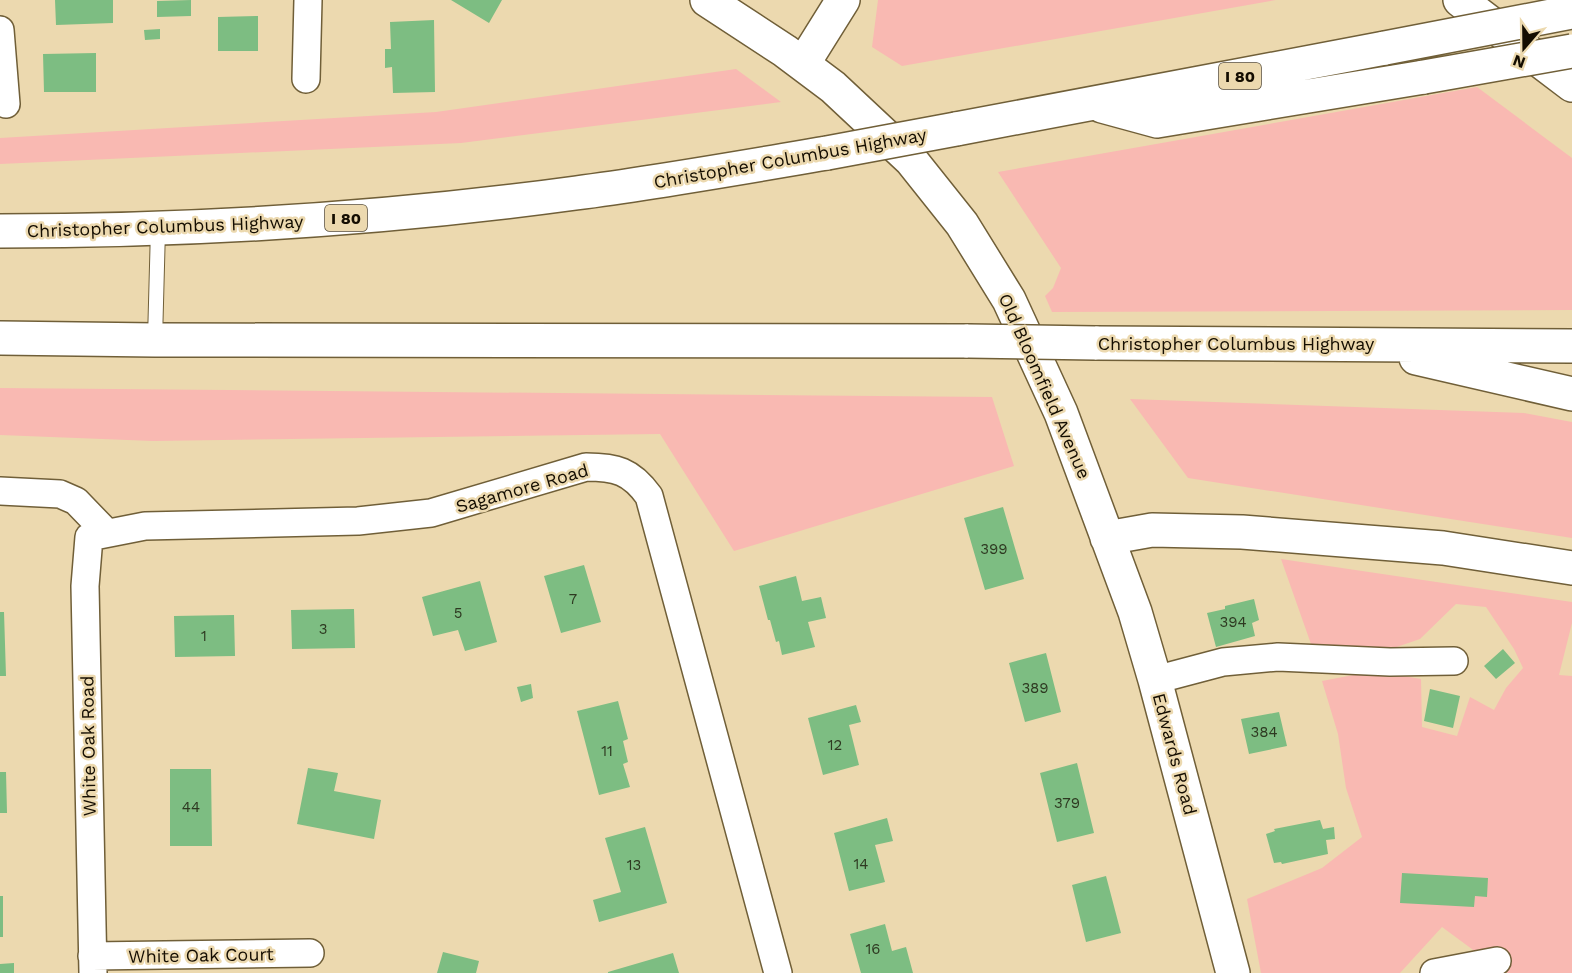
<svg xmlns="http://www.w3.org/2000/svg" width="1572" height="973" viewBox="0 0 1572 973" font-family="'Work Sans',sans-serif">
	<rect width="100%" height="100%" fill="#ecd9af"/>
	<path fill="#f9b9b2" d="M 878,0 L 1276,0 L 902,66 L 872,47 Z
		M 736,69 L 781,102 L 461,143 L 0,164 L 0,138 L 436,112 Z
		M 1477,87 L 1572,158 L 1572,310 L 1052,312 L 1045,296 L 1053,288 L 1061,268 L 998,172 Z
		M 0,388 L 992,397 L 1014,466 L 734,551 L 660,434 L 153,441 L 0,435 Z
		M 1130,399 L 1524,413 L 1572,422 L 1572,538 L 1188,478 Z
		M 1281,559 L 1572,602 L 1572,623 L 1559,675 L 1572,676 L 1572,973 L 1507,973 L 1508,957 L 1480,955 L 1442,927 L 1400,973 L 1261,973 L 1247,899 L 1322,868 L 1362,837 L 1346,788 L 1338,734 L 1322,681 L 1374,671 L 1421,679 L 1422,727 L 1457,736 L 1470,697 L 1494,710 L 1506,688 L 1523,668 L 1514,649 L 1486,607 L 1456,604 L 1420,639 L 1382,652 L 1311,644 Z"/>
	<path fill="#7dbd82" d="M 55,0 L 113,0 L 113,23 L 56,25 Z
		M 191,0 L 191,16 L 157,17 L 157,1 Z
		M 451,0 L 502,0 L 489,23 Z
		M 258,16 L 258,51 L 218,51 L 218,17 Z
		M 434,20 L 435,92 L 393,93 L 392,67 L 385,68 L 385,49 L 391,49 L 390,22 Z
		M 160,29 L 160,39 L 145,40 L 144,30 Z
		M 96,53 L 96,92 L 44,92 L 43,54 Z
		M 1003,507 L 1024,579 L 985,590 L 964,518 Z
		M 584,565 L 601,622 L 561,633 L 544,576 Z
		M 796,576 L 802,601 L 821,597 L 826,618 L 808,622 L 815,647 L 782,655 L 779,641 L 776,642 L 770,620 L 768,620 L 759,586 Z
		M 480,581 L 497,642 L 465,651 L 458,630 L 433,636 L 422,597 Z
		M 1254,599 L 1259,620 L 1252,623 L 1255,636 L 1216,647 L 1207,613 L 1225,609 L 1225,606 Z
		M 354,609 L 355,648 L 292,649 L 291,610 Z
		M 0,612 L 4,612 L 6,676 L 0,676 Z
		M 234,615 L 235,656 L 175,657 L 174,616 Z
		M 1503,649 L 1515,663 L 1496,679 L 1484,666 Z
		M 1046,653 L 1061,712 L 1025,722 L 1009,663 Z
		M 531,684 L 533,698 L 521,702 L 517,687 Z
		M 1430,689 L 1460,696 L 1453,728 L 1424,721 Z
		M 618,701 L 628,739 L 623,741 L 628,762 L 623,764 L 630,787 L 599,795 L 577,711 Z
		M 856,705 L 861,722 L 849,725 L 859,765 L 823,775 L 808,718 Z
		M 1279,712 L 1287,746 L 1249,754 L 1241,719 Z
		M 1077,763 L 1094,833 L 1057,842 L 1040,773 Z
		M 308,768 L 338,773 L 334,791 L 381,800 L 374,839 L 297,824 Z
		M 170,769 L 211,769 L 212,846 L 170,846 Z
		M 0,772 L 6,772 L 7,813 L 0,813 Z
		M 887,818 L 893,841 L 875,845 L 885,882 L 849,891 L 834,833 Z
		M 1320,820 L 1323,829 L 1334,827 L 1335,839 L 1326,840 L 1328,854 L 1282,864 L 1281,862 L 1274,863 L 1266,834 L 1275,831 L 1274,829 Z
		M 645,827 L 667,903 L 599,922 L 593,900 L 621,892 L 605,838 Z
		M 1402,873 L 1488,878 L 1487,897 L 1475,896 L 1474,907 L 1400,903 Z
		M 1106,876 L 1121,933 L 1086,942 L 1072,885 Z
		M 0,896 L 3,896 L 3,937 L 0,937 Z
		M 885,924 L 892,951 L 906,947 L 913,973 L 861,973 L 850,934 Z
		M 443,952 L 479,961 L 476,973 L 437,973 Z
		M 673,953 L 679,973 L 608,973 L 608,972 Z
		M 14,963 L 14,973 L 0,973 L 0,964 Z"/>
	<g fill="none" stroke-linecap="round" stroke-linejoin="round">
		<g stroke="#705f38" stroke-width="16">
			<path id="lane" d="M 155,340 L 158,229"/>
		</g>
		<g stroke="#705f38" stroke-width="30">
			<path id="street" d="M 0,30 L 6,104
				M 306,79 L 308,0
				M 0,491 L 60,494 L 76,501 L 107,533
				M 1155,680 L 1223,662 L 1278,657 L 1390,662 L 1454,661
				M 92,956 L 310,953
				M 93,973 L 85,586 L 89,537 L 145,526 L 358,521 L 431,513 L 586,467 C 616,467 631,471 649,496 L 778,973
				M 1434,973 L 1497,961"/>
		</g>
		<g stroke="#705f38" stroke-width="36">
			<path id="secondary" d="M 707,0 L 785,51 L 833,87 L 911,160 L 962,224 L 1009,300 L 1061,413 L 1135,612 L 1155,680 L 1233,973
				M 803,64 L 843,0
				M 1107,538 L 1152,530 L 1242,532 L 1443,548 L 1572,568"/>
		</g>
		<g stroke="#705f38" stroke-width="36">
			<path id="highway" d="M 1460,0 L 1572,85
				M 1102,106 L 1157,121 L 1424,77
				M 956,129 L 1385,48
				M 0,231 C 192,231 385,219 576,193 C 660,182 744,167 827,153
				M 0,338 L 155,340 L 968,341
				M 1095,343 L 1572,346
				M 1416,358 L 1572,394"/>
		</g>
		<use href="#lane" stroke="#fff" stroke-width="14"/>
		<use href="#street" stroke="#fff" stroke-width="27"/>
		<use href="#secondary" stroke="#fff" stroke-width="33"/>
		<use href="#highway" stroke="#fff" stroke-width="33"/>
		<g stroke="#705f38" stroke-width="36" stroke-linecap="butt">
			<path id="highway-bridge" d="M 1385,48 L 1572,12
				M 1424,77 L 1572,51
				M 827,153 L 956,129
				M 968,341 L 1095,343"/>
		</g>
		<use href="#highway-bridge" stroke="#fff" stroke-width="33"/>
	</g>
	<g text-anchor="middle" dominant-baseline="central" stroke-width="5" stroke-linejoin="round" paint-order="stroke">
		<g font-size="15" fill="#2e3921">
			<text x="994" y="549">399</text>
			<text x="573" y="599">7</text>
			<text x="458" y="613">5</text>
			<text x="1233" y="622">394</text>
			<text x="323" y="629">3</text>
			<text x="204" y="636">1</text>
			<text x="1035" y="688">389</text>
			<text x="1264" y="732">384</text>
			<text x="835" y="745">12</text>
			<text x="607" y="751">11</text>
			<text x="1067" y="803">379</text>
			<text x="191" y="807">44</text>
			<text x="861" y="864">14</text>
			<text x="634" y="865">13</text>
			<text x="873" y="949">16</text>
		</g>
		<g fill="#ecd9af" stroke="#554a35" stroke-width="1.5">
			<rect x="1219" y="63" width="42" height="26" rx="4.5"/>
			<rect x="325" y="205" width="42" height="26" rx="4.5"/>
		</g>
		<g font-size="16" font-weight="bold" fill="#140d01">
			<text x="1240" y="76">I 80</text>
			<text x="346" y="218">I 80</text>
		</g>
		<g font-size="18" fill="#140d01" stroke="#ecd9af">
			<text transform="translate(790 158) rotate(-10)">Christopher Columbus Highway</text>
			<text transform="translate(165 226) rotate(-2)">Christopher Columbus Highway</text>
			<text x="1236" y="343">Christopher Columbus Highway</text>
			<text transform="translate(1045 386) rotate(66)">Old Bloomfield Avenue</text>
			<text transform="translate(522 488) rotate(-16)">Sagamore Road</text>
			<text transform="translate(88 746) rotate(-91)">White Oak Road</text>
			<text transform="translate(1175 754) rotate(75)">Edwards Road</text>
			<text transform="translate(201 955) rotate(-1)">White Oak Court</text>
		</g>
	</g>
	<g transform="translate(1524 48) rotate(200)" stroke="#ecd9af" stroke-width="4.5" paint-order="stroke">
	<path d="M0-4.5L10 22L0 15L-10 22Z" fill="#140d01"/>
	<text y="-9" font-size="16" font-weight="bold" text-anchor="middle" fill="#140d01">N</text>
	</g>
</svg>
